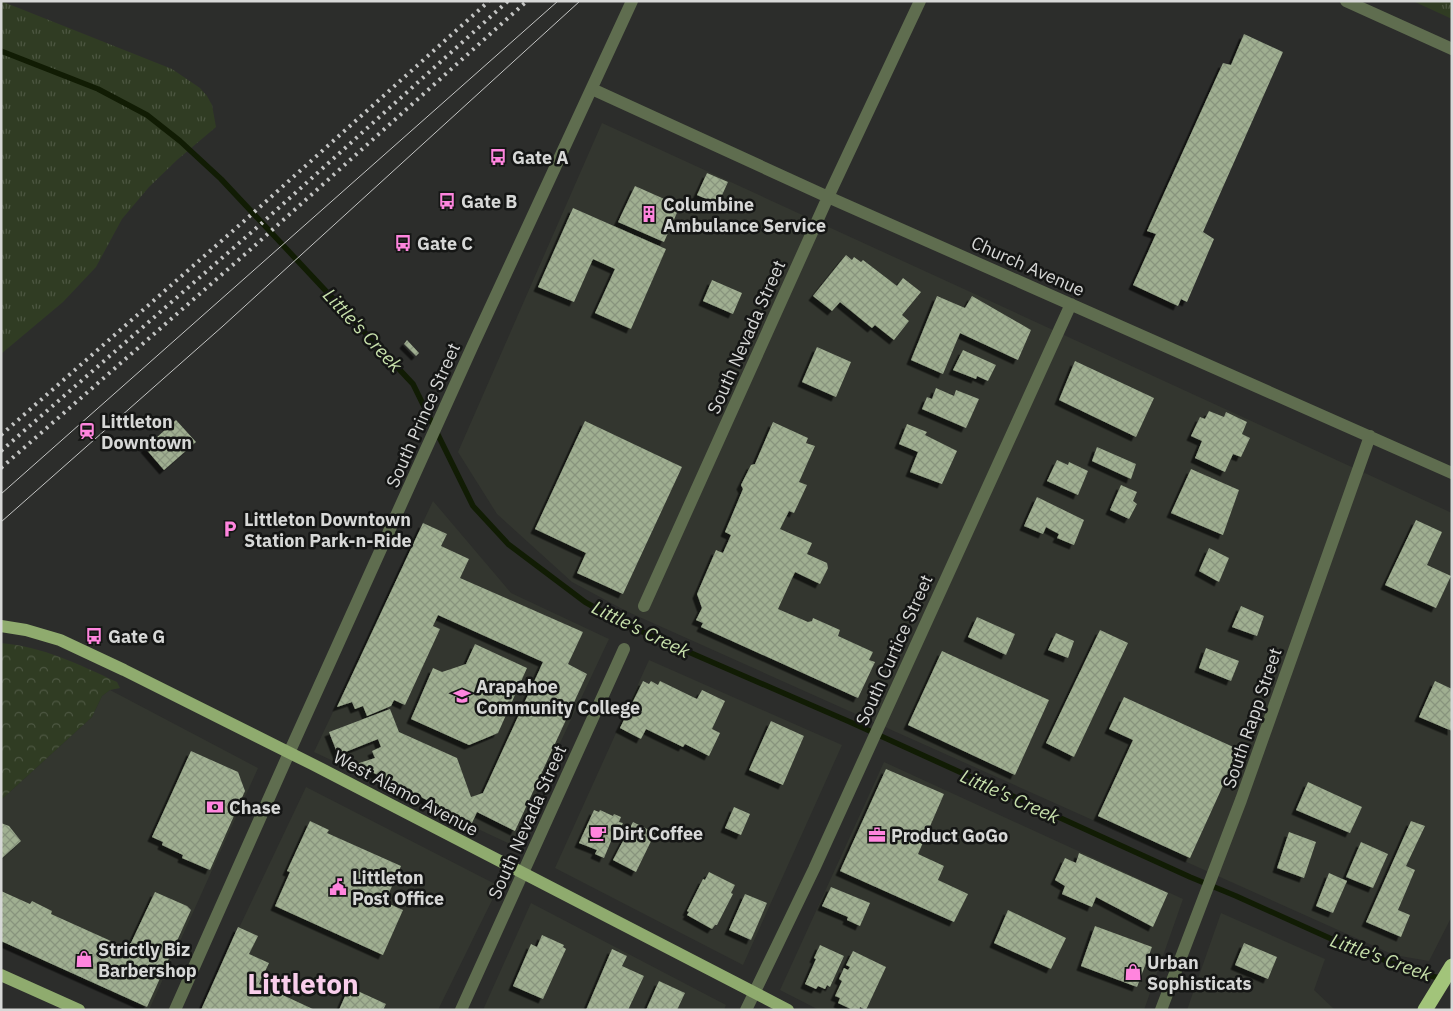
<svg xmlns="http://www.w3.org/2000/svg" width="1453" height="1011" viewBox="0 0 1453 1011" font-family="'IBM Plex Sans',sans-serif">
	<defs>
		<pattern id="grass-tufts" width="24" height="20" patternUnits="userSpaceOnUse" patternTransform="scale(1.25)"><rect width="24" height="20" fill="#303c23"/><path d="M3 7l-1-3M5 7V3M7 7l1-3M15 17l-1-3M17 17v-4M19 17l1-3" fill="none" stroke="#4d5742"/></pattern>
		<pattern id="park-crowns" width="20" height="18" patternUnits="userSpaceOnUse" patternTransform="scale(1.25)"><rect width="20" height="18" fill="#303c23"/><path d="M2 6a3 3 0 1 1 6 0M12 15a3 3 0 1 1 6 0" fill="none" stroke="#4d5742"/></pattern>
		<pattern id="building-cross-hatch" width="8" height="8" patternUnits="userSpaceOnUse" patternTransform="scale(1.25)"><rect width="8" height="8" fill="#a0af91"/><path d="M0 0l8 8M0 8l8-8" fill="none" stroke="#88947d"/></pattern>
		<filter id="shadow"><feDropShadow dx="-4.5" dy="4.5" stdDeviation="0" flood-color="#0009"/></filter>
	</defs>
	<rect width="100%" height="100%" fill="#2c2d2b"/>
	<path fill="#33362f" d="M 602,123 L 1452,513 L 1452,916 L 1429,961 L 1394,955 L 626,611 L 572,582 L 497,514 L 458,452 Z
		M 433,501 L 511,593 L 609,639 L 512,845 L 314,752 Z
		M 649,660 L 842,745 L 743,965 L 555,868 Z
		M 110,690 L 258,768 L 149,1010 L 1,944 L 1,800 L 92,717 L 102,696 Z
		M 884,762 L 1183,899 L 1144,1010 L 819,1010 L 780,990 Z
		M 306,787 L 499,886 L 438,1010 L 200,1010 Z
		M 531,903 L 726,1005 L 724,1010 L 483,1010 Z
		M 1221,913 L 1325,959 L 1314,990 L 1335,1010 L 1187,1010 Z"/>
	<path fill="url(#grass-tufts)" d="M 1,1 L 172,69 L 200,88 L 207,96 L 212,105 L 216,127 L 177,160 L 149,187 L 122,219 L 96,267 L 63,302 L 1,354 Z
		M 1413,1 L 1452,1 L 1452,19 Z"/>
	<path fill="url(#park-crowns)" d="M 1,643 C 44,647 78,664 117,682 L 120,688 L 110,690 L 102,696 L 92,717 L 1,800 Z"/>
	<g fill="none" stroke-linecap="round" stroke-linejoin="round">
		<path stroke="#111c04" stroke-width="5.5" d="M 1,51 L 98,89 L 147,115 L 180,141 L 221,179 L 413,384 L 473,506 L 508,544 L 585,602 L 622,623 L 850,722 L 1190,877 L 1236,896 L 1336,941 L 1414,972 L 1452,981"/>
	</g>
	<path fill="url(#building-cross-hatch)" filter="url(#shadow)" d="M 1244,34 L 1283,52 L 1203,232 L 1214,239 L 1187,302 L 1181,299 L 1178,306 L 1133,285 L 1156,234 L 1147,231 L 1223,63 L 1231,65 Z
		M 707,173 L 728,182 L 718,204 L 697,195 Z
		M 635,186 L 680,206 L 664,242 L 618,222 Z
		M 573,208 L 666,249 L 631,329 L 595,313 L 615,269 L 593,259 L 574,302 L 538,287 Z
		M 846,255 L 852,260 L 854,257 L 861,262 L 863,260 L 897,286 L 903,278 L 921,292 L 902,315 L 909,321 L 894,340 L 875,325 L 872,328 L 840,302 L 832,311 L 813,296 Z
		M 712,280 L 742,293 L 733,314 L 703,301 Z
		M 937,296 L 965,308 L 972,296 L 1031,330 L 1018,360 L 960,333 L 943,374 L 911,360 Z
		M 407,340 L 419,353 L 416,356 L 404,344 Z
		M 817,347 L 851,362 L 836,397 L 802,382 Z
		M 963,350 L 996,365 L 988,381 L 977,376 L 976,379 L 953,370 Z
		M 1075,361 L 1154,398 L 1136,437 L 1059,400 Z
		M 936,388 L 954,396 L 956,390 L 979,399 L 966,428 L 922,409 L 927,397 L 932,399 Z
		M 1209,411 L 1224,417 L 1226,412 L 1247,422 L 1242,434 L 1250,438 L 1241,457 L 1233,454 L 1225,472 L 1195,458 L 1202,441 L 1191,436 L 1200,417 L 1205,419 Z
		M 176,420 L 196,442 L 164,470 L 145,448 Z
		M 585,421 L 682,467 L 623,594 L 577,573 L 586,553 L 535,529 Z
		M 773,422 L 808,438 L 806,443 L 815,446 L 799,482 L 807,485 L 794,513 L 789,511 L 780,529 L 812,543 L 807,554 L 827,563 L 828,568 L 820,584 L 795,572 L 778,609 L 808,622 L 812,621 L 813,618 L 840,630 L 838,636 L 873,652 L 869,660 L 875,662 L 858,698 L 701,627 L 703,623 L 696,620 L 702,608 L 697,594 L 716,550 L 723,553 L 731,535 L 725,532 L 743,489 L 741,485 L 751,465 L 755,464 Z
		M 907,424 L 927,432 L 925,435 L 957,451 L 942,484 L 910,472 L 918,452 L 899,444 Z
		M 1097,447 L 1136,464 L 1131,479 L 1092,461 Z
		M 1057,460 L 1068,465 L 1069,462 L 1088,471 L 1078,495 L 1047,481 Z
		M 1191,469 L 1239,490 L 1223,535 L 1171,513 Z
		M 1121,485 L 1137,492 L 1133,501 L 1137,504 L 1129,519 L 1110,510 Z
		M 1037,497 L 1084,520 L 1074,545 L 1057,538 L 1059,534 L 1046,527 L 1043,534 L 1024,526 Z
		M 1416,520 L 1442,532 L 1427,565 L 1451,576 L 1436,608 L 1385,585 Z
		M 423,523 L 447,534 L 441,546 L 469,559 L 460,578 L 583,632 L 568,664 L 587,674 L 515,831 L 477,812 L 472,823 L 356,764 L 375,758 L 372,751 L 381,747 L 378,739 L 338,755 L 329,732 L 390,709 L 399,732 L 457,758 L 471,797 L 483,793 L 543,662 L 438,615 L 433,626 L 440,629 L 405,705 L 394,700 L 391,706 L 367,716 L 363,706 L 355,709 L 352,702 L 337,707 Z
		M 1209,548 L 1229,558 L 1219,582 L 1199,571 Z
		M 1241,606 L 1264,616 L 1257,636 L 1232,627 Z
		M 977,617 L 1015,634 L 1006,655 L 968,637 Z
		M 1100,630 L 1128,643 L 1074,757 L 1046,743 Z
		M 1056,633 L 1074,641 L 1068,658 L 1048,650 Z
		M 475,644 L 527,668 L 498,733 L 469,745 L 411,719 L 433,668 L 442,672 L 466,664 Z
		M 1206,648 L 1239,661 L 1231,681 L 1199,668 Z
		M 942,651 L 1049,700 L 1015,775 L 908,725 Z
		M 643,681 L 649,684 L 651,681 L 658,685 L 660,681 L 697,699 L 702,690 L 725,701 L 712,729 L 720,733 L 709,756 L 685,744 L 683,747 L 646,729 L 641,739 L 620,728 Z
		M 1435,681 L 1452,689 L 1452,731 L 1419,717 Z
		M 1124,697 L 1242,751 L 1228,780 L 1226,779 L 1190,858 L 1098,816 L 1133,740 L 1109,729 Z
		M 771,721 L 804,736 L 783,785 L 749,770 Z
		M 191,751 L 238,772 L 245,791 L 210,870 L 182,858 L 183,855 L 162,845 L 163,842 L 152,837 Z
		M 886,769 L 944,794 L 918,854 L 944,866 L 938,880 L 968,894 L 954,922 L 840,871 Z
		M 1308,782 L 1362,807 L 1350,833 L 1296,810 Z
		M 734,807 L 750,814 L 741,835 L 725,828 Z
		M 594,810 L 599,812 L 600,810 L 613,816 L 614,814 L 621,817 L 619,822 L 623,823 L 617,836 L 614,834 L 604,858 L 595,854 L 597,850 L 579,843 Z
		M 310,821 L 329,830 L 327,833 L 401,866 L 385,902 L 403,910 L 383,955 L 275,906 L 290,872 L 287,871 Z
		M 1411,821 L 1425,826 L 1406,866 L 1415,870 L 1398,910 L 1410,915 L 1401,937 L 1366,922 Z
		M 633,822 L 655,833 L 636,872 L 613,860 Z
		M 1,823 L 9,826 L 21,841 L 1,859 Z
		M 1289,832 L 1316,842 L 1304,878 L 1277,868 Z
		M 1361,842 L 1388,854 L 1373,888 L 1346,877 Z
		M 1079,853 L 1168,893 L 1153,927 L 1096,897 L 1092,907 L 1062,894 L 1065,886 L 1055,880 L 1065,858 L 1076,863 Z
		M 709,872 L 735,885 L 731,893 L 733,894 L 717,925 L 715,925 L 712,929 L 687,915 L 689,912 L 687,911 L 703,879 L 705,880 Z
		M 1329,873 L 1347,881 L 1333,913 L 1316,906 Z
		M 831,887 L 870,903 L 860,926 L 847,920 L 848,917 L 822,906 Z
		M 1,891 L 30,904 L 32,901 L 52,911 L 51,914 L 122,946 L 131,943 L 155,892 L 187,906 L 191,910 L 147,1007 L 1,941 Z
		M 745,894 L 767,903 L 751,940 L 729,930 Z
		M 1008,910 L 1066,938 L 1051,969 L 994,943 Z
		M 1095,926 L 1152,947 L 1137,987 L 1081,966 Z
		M 238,927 L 258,936 L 249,954 L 269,963 L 259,984 L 315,1010 L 201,1010 Z
		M 542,935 L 564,945 L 563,947 L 566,949 L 543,999 L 513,986 L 531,944 L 537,947 Z
		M 1244,943 L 1277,957 L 1268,979 L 1235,965 Z
		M 820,945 L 844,956 L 830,987 L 827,985 L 825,989 L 818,986 L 816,989 L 805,984 L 816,959 L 814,958 Z
		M 612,949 L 627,956 L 622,966 L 644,976 L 628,1010 L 586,1010 Z
		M 853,951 L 886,967 L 866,1010 L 860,1007 L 859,1010 L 853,1010 L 838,1003 L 840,998 L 835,996 L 842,981 L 839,979 L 844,968 L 848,970 L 850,967 L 846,965 Z
		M 659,981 L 685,993 L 677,1010 L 646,1010 Z
		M 349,987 L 386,1004 L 383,1010 L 339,1010 Z"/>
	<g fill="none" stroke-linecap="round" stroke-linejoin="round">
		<path stroke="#5f6d4f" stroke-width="12" d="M 1346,1 L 1452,49
			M 592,89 L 828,197 L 1452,473
			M 644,606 L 828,197 L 920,1
			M 175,1010 L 289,753 L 473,345 L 632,1
			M 461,1010 L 624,649
			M 746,1010 L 814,869 L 1071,304
			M 1161,1010 L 1241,800 L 1370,436"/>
		<path stroke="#8fab6e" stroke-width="12" d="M 1,626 L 26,630 L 60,640 L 124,670 L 312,764 L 788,1010
			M 1,975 L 79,1010"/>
		<path stroke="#a2c47a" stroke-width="15" d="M 1425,1010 L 1452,966"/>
		<path stroke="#c4c5c4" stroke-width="1" d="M 1,494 L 558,1
			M 1,522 L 223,326 L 580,1"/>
		<path stroke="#c4c5c4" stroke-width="4" stroke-dasharray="2.5 5" stroke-linecap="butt" d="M 1,435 L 252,214 L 489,1
			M 1,451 L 262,223 L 508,1
			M 1,468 L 251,249 L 527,1"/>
	</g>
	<defs>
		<g id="bus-bare" transform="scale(1.35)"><path d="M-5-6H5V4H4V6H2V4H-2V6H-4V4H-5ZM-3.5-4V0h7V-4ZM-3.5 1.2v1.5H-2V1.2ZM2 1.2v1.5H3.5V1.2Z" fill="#ff85de" stroke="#151615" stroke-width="2.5" paint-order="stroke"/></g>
		<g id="building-bare" transform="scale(1.35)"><path d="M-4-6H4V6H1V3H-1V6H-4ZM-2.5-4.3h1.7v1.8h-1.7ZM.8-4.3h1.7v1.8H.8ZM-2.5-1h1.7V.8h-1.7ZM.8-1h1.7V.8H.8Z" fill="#ff85de" stroke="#151615" stroke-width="2.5" paint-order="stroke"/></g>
		<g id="station-bare" transform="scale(1.35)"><path d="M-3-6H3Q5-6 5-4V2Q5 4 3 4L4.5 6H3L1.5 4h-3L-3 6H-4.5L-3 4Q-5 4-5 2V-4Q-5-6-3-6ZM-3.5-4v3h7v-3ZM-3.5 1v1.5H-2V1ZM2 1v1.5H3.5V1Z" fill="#ff85de" stroke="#151615" stroke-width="2.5" paint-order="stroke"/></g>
		<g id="parking-bare" transform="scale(1.35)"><path d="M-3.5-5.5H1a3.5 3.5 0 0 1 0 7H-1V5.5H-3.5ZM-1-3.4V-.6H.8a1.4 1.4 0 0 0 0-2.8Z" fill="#ff85de" stroke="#151615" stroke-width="2.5" paint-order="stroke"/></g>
		<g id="university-bare" transform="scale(1.35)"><path d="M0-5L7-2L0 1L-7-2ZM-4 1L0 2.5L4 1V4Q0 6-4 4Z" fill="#ff85de" stroke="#151615" stroke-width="2.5" paint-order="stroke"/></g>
		<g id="bank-bare" transform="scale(1.35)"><path d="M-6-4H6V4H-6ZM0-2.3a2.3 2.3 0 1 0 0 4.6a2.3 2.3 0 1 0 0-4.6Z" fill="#ff85de" stroke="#151615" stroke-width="2.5" paint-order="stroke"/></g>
		<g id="cafe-bare" transform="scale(1.35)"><path d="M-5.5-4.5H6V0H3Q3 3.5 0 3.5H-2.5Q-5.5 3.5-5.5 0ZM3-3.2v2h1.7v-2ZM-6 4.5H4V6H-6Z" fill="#ff85de" stroke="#151615" stroke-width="2.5" paint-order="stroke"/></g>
		<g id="office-bare" transform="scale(1.35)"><path d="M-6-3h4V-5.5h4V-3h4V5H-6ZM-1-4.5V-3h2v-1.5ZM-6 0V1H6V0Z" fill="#ff85de" stroke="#151615" stroke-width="2.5" paint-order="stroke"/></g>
		<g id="civic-bare" transform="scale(1.35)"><path d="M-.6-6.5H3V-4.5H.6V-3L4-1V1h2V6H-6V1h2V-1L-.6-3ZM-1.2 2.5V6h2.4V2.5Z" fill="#ff85de" stroke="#151615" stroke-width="2.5" paint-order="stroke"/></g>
		<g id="shop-bare" transform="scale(1.35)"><path d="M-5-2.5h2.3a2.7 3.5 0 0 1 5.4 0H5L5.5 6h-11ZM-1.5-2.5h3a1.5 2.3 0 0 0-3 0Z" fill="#ff85de" stroke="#151615" stroke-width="2.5" paint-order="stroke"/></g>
	</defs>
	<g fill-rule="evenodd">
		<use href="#bus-bare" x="498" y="157"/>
		<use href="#bus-bare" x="447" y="201"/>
		<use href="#building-bare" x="649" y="214"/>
		<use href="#bus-bare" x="403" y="243"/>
		<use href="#station-bare" x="87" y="431"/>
		<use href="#parking-bare" x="230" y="529"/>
		<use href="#bus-bare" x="94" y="636"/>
		<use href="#university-bare" x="462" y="696"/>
		<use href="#bank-bare" x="215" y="807"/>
		<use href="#cafe-bare" x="598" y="833"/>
		<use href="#office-bare" x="877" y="835"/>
		<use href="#civic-bare" x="338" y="887"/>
		<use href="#shop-bare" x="84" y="959"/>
		<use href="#shop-bare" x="1133" y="972"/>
	</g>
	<g text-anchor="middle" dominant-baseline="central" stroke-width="5" stroke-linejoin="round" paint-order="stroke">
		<g font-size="18" font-weight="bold" fill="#d7d8d7" stroke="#151615" text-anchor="start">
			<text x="512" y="157">Gate A</text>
			<text x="461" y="201">Gate B</text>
			<text x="663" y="204">Columbine<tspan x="663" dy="21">Ambulance Service</tspan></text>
			<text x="417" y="243">Gate C</text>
			<text x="101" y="421">Littleton<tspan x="101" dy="21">Downtown</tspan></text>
			<text x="244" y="519">Littleton Downtown<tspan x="244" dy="21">Station Park-n-Ride</tspan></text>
			<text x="108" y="636">Gate G</text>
			<text x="476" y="686">Arapahoe<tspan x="476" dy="21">Community College</tspan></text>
			<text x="229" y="807">Chase</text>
			<text x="612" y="833">Dirt Coffee</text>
			<text x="891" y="835">Product GoGo</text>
			<text x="352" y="877">Littleton<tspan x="352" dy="21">Post Office</tspan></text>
			<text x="98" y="949">Strictly Biz<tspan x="98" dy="21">Barbershop</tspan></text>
			<text x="1147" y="962">Urban<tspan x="1147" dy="21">Sophisticats</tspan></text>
		</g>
		<g font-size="18" fill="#d7d8d7" stroke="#151615">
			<text transform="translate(1028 266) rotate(24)">Church Avenue</text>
			<text transform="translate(746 337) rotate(-66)">South Nevada Street</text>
			<text transform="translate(423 415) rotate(-66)">South Prince Street</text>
			<text transform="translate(894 650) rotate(-66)">South Curtice Street</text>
			<text transform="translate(1252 718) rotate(-71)">South Rapp Street</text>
			<text transform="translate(406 793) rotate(28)">West Alamo Avenue</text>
			<text transform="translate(527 822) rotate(-66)">South Nevada Street</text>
		</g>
		<g font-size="19" font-style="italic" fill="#c6dfaa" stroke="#151615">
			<text transform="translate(363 330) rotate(47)">Little's Creek</text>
			<text transform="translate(641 629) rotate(26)">Little's Creek</text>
			<text transform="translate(1010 796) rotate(24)">Little's Creek</text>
			<text transform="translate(1381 957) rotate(20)">Little's Creek</text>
		</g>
		<g font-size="28" font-weight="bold" fill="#f9ceeb" stroke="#151615">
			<text x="303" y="983">Littleton</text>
		</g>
	</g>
	<rect width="1453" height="1011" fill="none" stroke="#d7d8d7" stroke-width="5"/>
</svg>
